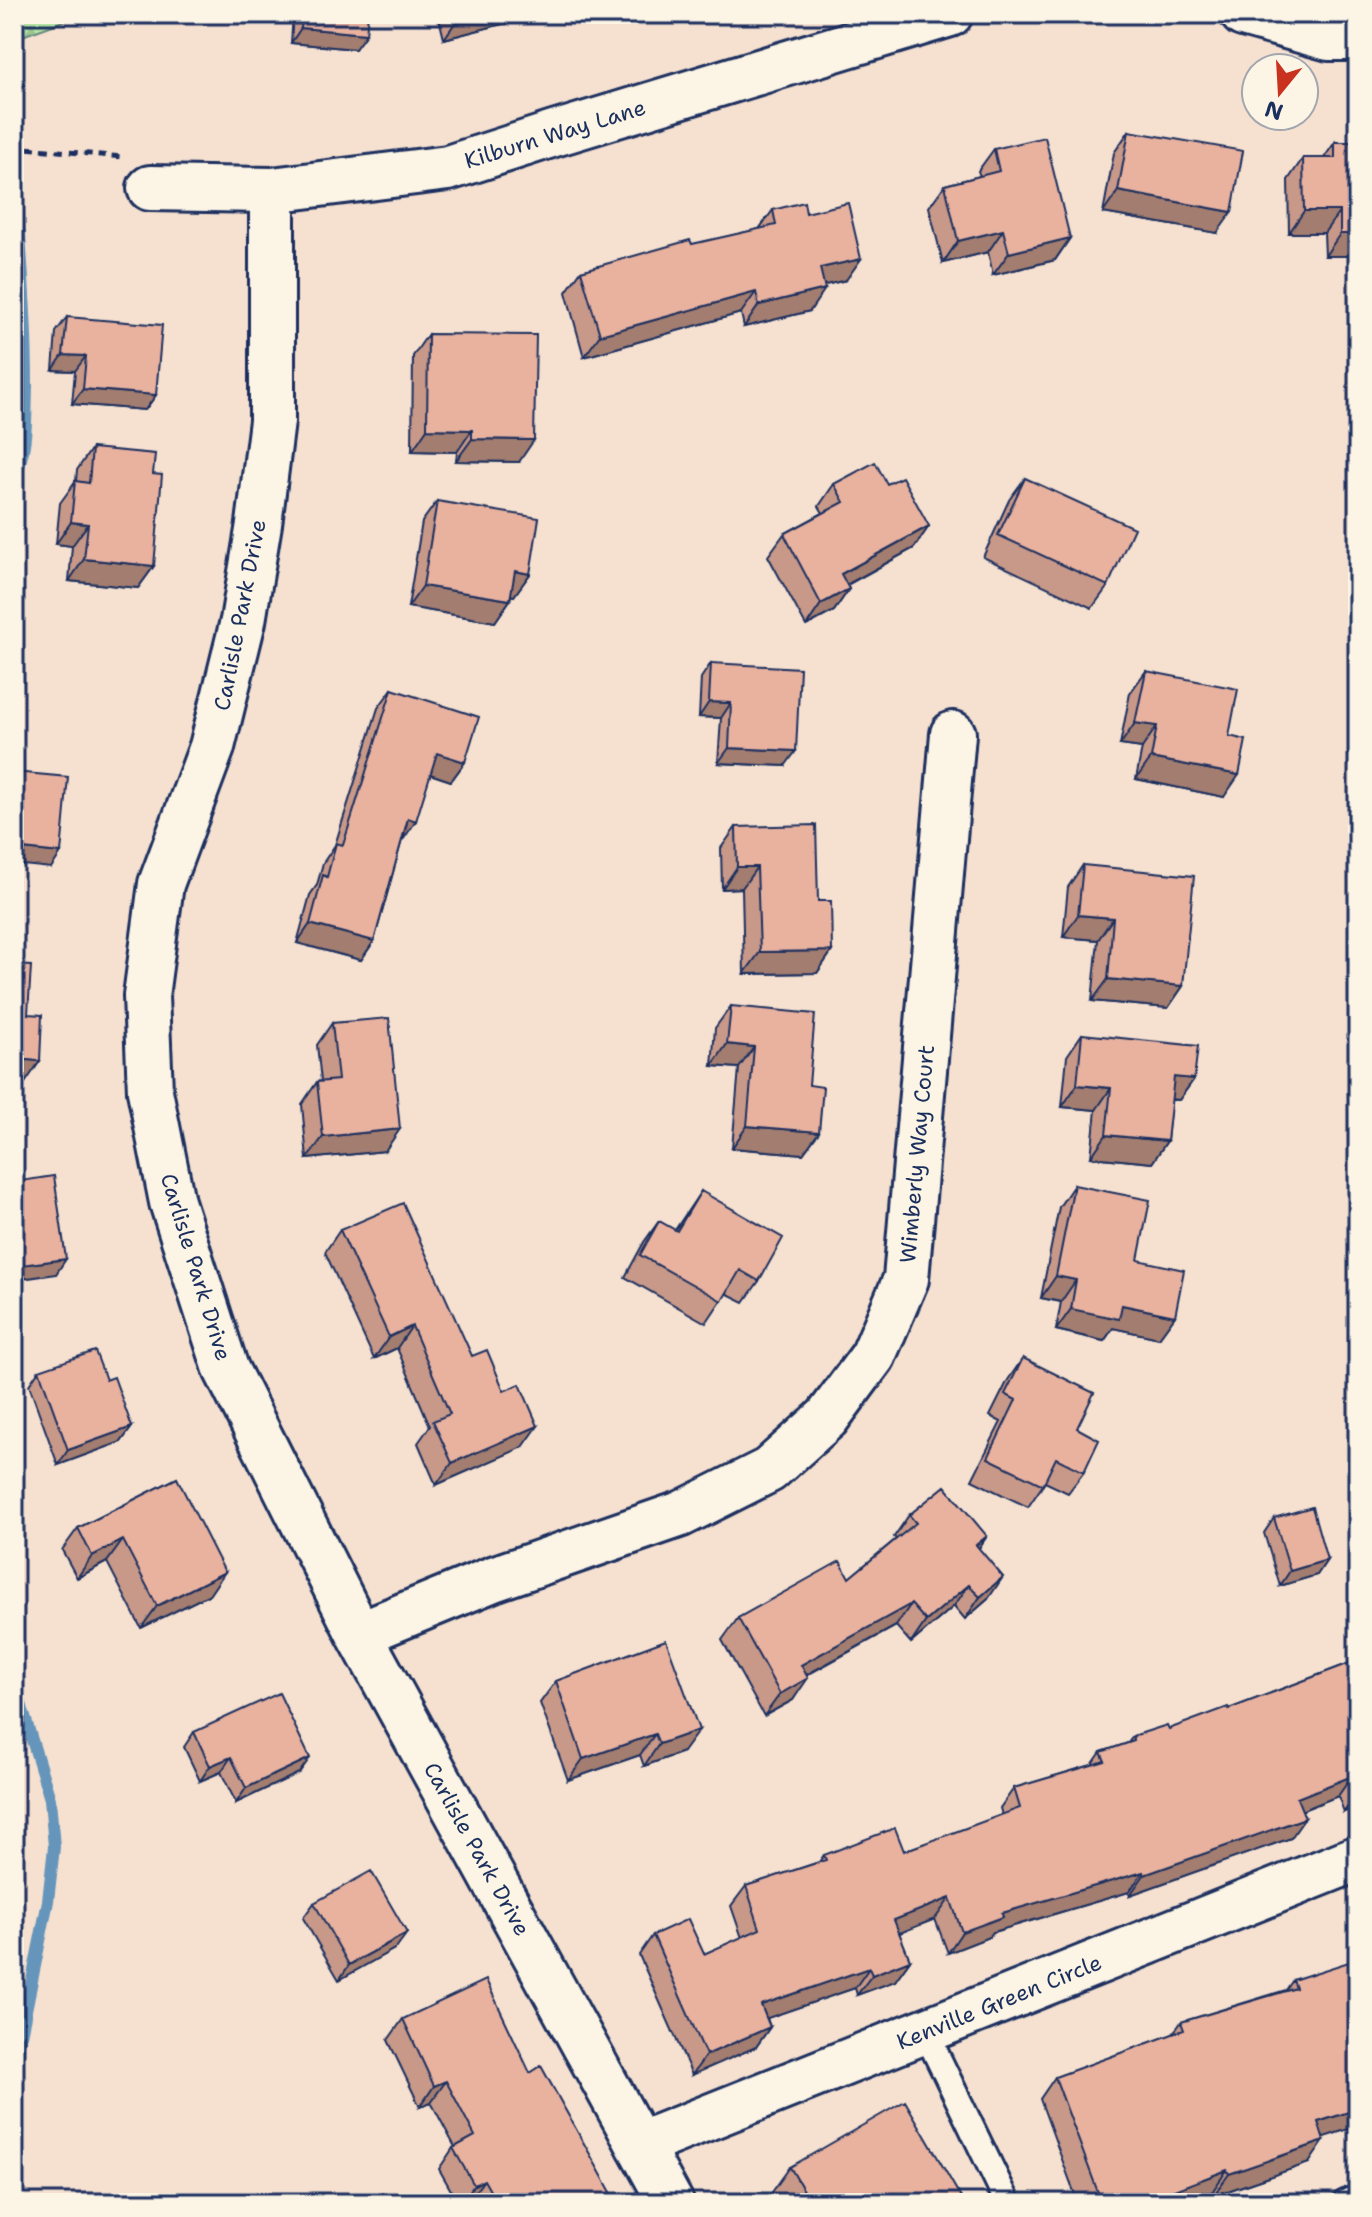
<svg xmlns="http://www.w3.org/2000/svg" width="1372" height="2217" viewBox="0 0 1372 2217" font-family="'Shantell Sans',sans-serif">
	<defs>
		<pattern id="forest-firs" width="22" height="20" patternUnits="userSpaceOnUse" patternTransform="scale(2)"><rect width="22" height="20" fill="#b5e4a4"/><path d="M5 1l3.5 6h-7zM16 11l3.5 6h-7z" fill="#9bc490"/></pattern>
	</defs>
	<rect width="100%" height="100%" fill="#f6e1d0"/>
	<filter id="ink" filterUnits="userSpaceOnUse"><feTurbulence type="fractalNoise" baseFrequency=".0125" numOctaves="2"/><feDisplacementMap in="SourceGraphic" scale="16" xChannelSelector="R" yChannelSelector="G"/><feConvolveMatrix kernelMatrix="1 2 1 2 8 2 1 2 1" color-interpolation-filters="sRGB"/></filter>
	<g filter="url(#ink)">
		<path fill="url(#forest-firs)" stroke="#688a81" stroke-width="2" d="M 14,14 L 83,14 L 14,39 Z"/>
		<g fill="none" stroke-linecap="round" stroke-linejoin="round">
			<path stroke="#6695bb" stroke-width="12" d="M 14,168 C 21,241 27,313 27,386 C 26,416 28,451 14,478
				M 14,1681 L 50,1799 L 54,1847 L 48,1901 L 14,2070"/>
			<g stroke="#1b2f5e" stroke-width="30">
				<path id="service" d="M 925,2031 L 1008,2203
					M 1345,2203 L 1358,2197"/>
			</g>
			<g stroke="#1b2f5e" stroke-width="50">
				<path id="minor" d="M 1243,14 L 1329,38 L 1358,38
					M 150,188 L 272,190 L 448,168 L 554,134 L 950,14
					M 272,190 L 272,421 L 259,524 L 243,621 L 212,747 L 161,884 L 146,996 L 150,1091 L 172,1202 L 226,1369 L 359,1634 L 671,2203
					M 359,1634 L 493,1579 L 681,1514 L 769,1470 L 827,1418 L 873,1356 L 906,1279 L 953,734
					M 639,2145 L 1358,1858"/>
			</g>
			<path stroke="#1b2f5e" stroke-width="5" stroke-dasharray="8 6" stroke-linecap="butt" d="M 14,147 L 123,157"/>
			<use href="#service" stroke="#fcf5e5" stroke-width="24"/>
			<use href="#minor" stroke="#fcf5e5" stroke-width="44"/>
		</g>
		<path fill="#c89989" stroke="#1b2f5e" stroke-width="2" d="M 293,14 L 368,14 L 355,49 L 291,43 Z
			M 438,14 L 541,14 L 444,39 Z
			M 1129,131 L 1217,233 L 1103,213 L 1114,153 Z
			M 1335,142 L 1358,256 L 1325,256 L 1324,233 L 1289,233 L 1288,180 L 1303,158 L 1324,158 Z
			M 994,149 L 1070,238 L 1055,260 L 993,275 L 988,252 L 943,263 L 929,207 L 945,185 L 980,176 L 978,171 Z
			M 773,210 L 806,213 L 846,280 L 824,285 L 810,311 L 744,327 L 741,313 L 584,357 L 566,292 L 581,271 L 759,229 Z
			M 67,317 L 156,395 L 145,410 L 72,404 L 75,371 L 53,370 L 56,332 Z
			M 428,334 L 519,462 L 456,461 L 457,452 L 412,451 L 413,356 Z
			M 92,448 L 153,474 L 154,566 L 138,588 L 69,581 L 72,546 L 56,544 L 60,503 L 76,481 L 77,470 Z
			M 1025,478 L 1108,586 L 1092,608 L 983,557 L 1009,500 Z
			M 834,484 L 887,484 L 929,526 L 914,548 L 847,585 L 849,589 L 834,611 L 806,626 L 768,556 L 784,534 L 823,513 L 819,506 Z
			M 437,501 L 530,574 L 514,596 L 511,595 L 510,600 L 495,622 L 408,607 L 422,522 Z
			M 711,663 L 785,766 L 718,763 L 721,718 L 699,717 L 701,678 Z
			M 1146,671 L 1229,736 L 1224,797 L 1136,779 L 1142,748 L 1120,745 L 1130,693 Z
			M 392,689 L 465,762 L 451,781 L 430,774 L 402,840 L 374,941 L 361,960 L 297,943 L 310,895 L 317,885 L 323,863 L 335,845 L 378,708 Z
			M 736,827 L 818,901 L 832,951 L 817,973 L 744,974 L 742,888 L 722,889 L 721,848 Z
			M 1083,865 L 1183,986 L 1168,1008 L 1092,1001 L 1098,940 L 1063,937 L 1068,887 Z
			M 731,1006 L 809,1085 L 819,1132 L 803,1154 L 732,1148 L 739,1068 L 712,1066 L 715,1028 Z
			M 332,1023 L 385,1151 L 307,1159 L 302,1104 L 317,1082 L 321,1081 L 317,1045 Z
			M 1082,1034 L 1194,1079 L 1179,1100 L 1171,1100 L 1167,1141 L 1152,1163 L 1091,1157 L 1096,1110 L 1062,1107 L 1067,1056 Z
			M 1074,1185 L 1138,1260 L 1175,1316 L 1159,1338 L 1113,1328 L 1104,1341 L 1056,1330 L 1061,1302 L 1041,1298 L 1059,1207 Z
			M 701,1191 L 759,1281 L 744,1302 L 726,1293 L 706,1323 L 625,1277 L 644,1242 L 659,1221 L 675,1230 Z
			M 340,1230 L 472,1356 L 523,1447 L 436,1485 L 418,1443 L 430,1426 L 397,1348 L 374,1359 L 325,1252 Z
			M 1023,1358 L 1077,1428 L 1084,1472 L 1068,1493 L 1045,1482 L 1028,1507 L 972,1480 L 1001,1422 L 990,1416 L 1008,1380 Z
			M 39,1370 L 106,1380 L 132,1427 L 121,1442 L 58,1465 L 29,1385 Z
			M 177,1478 L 210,1594 L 141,1628 L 107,1562 L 77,1578 L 62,1550 L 78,1528 Z
			M 909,1515 L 987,1536 L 979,1548 L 988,1599 L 965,1619 L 954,1606 L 911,1643 L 896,1626 L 807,1675 L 793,1700 L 764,1716 L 722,1640 L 738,1618 L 849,1578 L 896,1539 L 894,1537 Z
			M 1274,1518 L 1327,1560 L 1317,1575 L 1280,1586 L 1264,1533 Z
			M 666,1640 L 683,1752 L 644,1766 L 640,1755 L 568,1780 L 540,1703 L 556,1681 Z
			M 1358,1660 L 1358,1807 L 1344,1812 L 1338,1796 L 1302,1810 L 1291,1838 L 1130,1895 L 1129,1892 L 993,1932 L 989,1937 L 948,1953 L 935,1919 L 899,1933 L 910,1960 L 895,1981 L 857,1995 L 855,1988 L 767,2018 L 770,2027 L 756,2047 L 692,2075 L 639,1955 L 653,1935 L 704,1954 L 742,1938 L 731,1906 L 746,1886 L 819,1862 L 824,1855 L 904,1851 L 1002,1815 L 1000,1808 L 1014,1788 L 1092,1765 L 1101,1752 L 1128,1743 L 1133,1736 L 1169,1729 L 1229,1709 Z
			M 194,1732 L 299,1773 L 236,1803 L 221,1772 L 200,1781 L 184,1747 Z
			M 314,1903 L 396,1948 L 339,1980 L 303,1918 Z
			M 1293,1980 L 1358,2126 L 1323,2137 L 1309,2163 L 1213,2196 L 1212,2192 L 1183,2203 L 1078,2203 L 1040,2099 L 1055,2077 L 1173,2034 L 1181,2022 L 1286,1990 Z
			M 403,2019 L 530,2073 L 617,2203 L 471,2203 L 469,2200 L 465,2203 L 458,2203 L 439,2169 L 453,2148 L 455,2147 L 431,2102 L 420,2107 L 388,2040 Z
			M 790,2167 L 964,2203 L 775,2203 L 770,2195 Z"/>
		<path fill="#a37d6f" stroke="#1b2f5e" stroke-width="2" d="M 471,14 L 541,14 L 444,39 L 459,17 Z
			M 301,28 L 366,34 L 355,49 L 291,43 Z
			M 1118,191 L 1232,212 L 1217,233 L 1103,213 Z
			M 1304,211 L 1340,211 L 1324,233 L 1289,233 Z
			M 1003,230 L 988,252 L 943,263 L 958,241 Z
			M 1340,234 L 1358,234 L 1358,256 L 1325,256 Z
			M 1070,238 L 1055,260 L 993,275 L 1009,253 Z
			M 861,259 L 846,280 L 805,290 L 820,268 Z
			M 825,289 L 810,311 L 744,327 L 759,305 Z
			M 756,292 L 741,313 L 584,357 L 600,335 Z
			M 63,355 L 86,356 L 75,371 L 53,370 Z
			M 83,389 L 156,395 L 145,410 L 72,404 Z
			M 427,429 L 472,430 L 457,452 L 412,451 Z
			M 472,439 L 534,440 L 519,462 L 456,461 Z
			M 71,522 L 88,524 L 72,546 L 56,544 Z
			M 929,526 L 914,548 L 826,596 L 841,574 Z
			M 84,559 L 154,566 L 138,588 L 69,581 Z
			M 515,571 L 530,574 L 514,596 L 499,593 Z
			M 423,586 L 510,600 L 495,622 L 408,607 Z
			M 849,589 L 834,611 L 806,626 L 821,604 Z
			M 709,702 L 731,703 L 721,718 L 699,717 Z
			M 1135,723 L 1157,726 L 1142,748 L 1120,745 Z
			M 729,748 L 796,751 L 785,766 L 718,763 Z
			M 437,753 L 465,762 L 451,781 L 424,772 Z
			M 1151,758 L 1239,775 L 1224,797 L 1136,779 Z
			M 408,818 L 416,821 L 403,840 Z
			M 14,848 L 61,853 L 51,868 L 14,864 Z
			M 737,867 L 757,867 L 742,888 L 722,889 Z
			M 1078,915 L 1113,918 L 1098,940 L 1063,937 Z
			M 310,924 L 374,941 L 361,960 L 297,943 Z
			M 832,951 L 817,973 L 744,974 L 760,952 Z
			M 1108,979 L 1183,986 L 1168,1008 L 1092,1001 Z
			M 727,1044 L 754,1047 L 739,1068 L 712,1066 Z
			M 14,1059 L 40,1061 L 25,1083 L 14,1082 Z
			M 1174,1077 L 1194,1079 L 1179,1100 L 1158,1098 Z
			M 1077,1085 L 1111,1088 L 1096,1110 L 1062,1107 Z
			M 747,1126 L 819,1132 L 803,1154 L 732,1148 Z
			M 400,1129 L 385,1151 L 307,1159 L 323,1137 Z
			M 1106,1135 L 1167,1141 L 1152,1163 L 1091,1157 Z
			M 66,1259 L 56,1274 L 14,1280 L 14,1266 Z
			M 1056,1276 L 1076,1280 L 1061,1302 L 1041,1298 Z
			M 1122,1305 L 1175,1316 L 1159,1338 L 1113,1328 L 1104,1341 L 1056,1330 L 1071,1309 Z
			M 412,1326 L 397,1348 L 374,1359 L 389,1337 Z
			M 538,1426 L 523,1447 L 436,1485 L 452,1463 Z
			M 132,1427 L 121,1442 L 58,1465 L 68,1450 Z
			M 987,1536 L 972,1558 L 976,1545 Z
			M 123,1540 L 107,1562 L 77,1578 L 92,1556 Z
			M 1327,1560 L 1317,1575 L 1280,1586 L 1290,1571 Z
			M 225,1572 L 210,1594 L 141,1628 L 157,1606 Z
			M 1003,1577 L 988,1599 L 965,1619 L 980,1597 Z
			M 969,1585 L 954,1606 L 911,1643 L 926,1621 Z
			M 911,1604 L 896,1626 L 786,1686 L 801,1665 Z
			M 808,1678 L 793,1700 L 764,1716 L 780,1694 Z
			M 699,1730 L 683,1752 L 644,1766 L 659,1744 Z
			M 655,1734 L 640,1755 L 568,1780 L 583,1759 Z
			M 231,1757 L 221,1772 L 200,1781 L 210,1766 Z
			M 310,1758 L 299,1773 L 236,1803 L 246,1788 Z
			M 1352,1776 L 1338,1796 L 1283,1818 L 1297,1798 Z
			M 1358,1792 L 1358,1807 L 1344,1812 Z
			M 1305,1818 L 1291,1838 L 1130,1895 L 1144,1875 Z
			M 1143,1872 L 1129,1892 L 993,1932 L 989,1937 L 948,1953 L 962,1932 L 1002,1913 Z
			M 950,1898 L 935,1919 L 880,1941 L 894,1920 Z
			M 407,1933 L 396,1948 L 339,1980 L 349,1965 Z
			M 910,1960 L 895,1981 L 857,1995 L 872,1975 Z
			M 869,1968 L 855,1988 L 747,2025 L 761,2005 Z
			M 770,2027 L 756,2047 L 692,2075 L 706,2055 Z
			M 446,2081 L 431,2102 L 420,2107 L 434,2086 Z
			M 1358,2109 L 1358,2126 L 1303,2144 L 1318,2122 Z
			M 1324,2141 L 1309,2163 L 1213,2196 L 1229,2174 Z
			M 1227,2170 L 1212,2192 L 1183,2203 L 1140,2203 Z
			M 484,2180 L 469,2200 L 465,2203 L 461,2203 L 474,2185 Z"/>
		<path fill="#e9b29f" stroke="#1b2f5e" stroke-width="2" d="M 303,14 L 368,14 L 366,34 L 301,28 Z
			M 1129,131 L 1243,151 L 1232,212 L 1118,191 Z
			M 1045,137 L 1070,238 L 1009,253 L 1003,230 L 958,241 L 945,185 L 999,171 L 994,149 Z
			M 1335,142 L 1358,142 L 1358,234 L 1340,234 L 1340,211 L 1304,211 L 1303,158 L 1335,158 Z
			M 804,202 L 806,213 L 848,203 L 861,259 L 820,268 L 825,289 L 759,305 L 756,292 L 600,335 L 581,271 L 690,240 L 692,244 L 776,225 L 773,210 Z
			M 67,317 L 162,325 L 156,395 L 83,389 L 86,356 L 63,355 Z
			M 428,334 L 536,335 L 534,440 L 472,439 L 472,430 L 427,429 Z
			M 92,448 L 155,454 L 153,474 L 162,475 L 154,566 L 84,559 L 88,524 L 71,522 L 75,481 L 89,483 Z
			M 875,462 L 887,484 L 902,477 L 929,526 L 841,574 L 849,589 L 821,604 L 784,534 L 844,502 L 834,484 Z
			M 1025,478 L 1134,528 L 1108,586 L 998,535 Z
			M 437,501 L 539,518 L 530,574 L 515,571 L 510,600 L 423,586 Z
			M 711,663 L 800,668 L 796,751 L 729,748 L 731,703 L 709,702 Z
			M 1146,671 L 1238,689 L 1229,736 L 1246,740 L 1239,775 L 1151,758 L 1157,726 L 1135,723 Z
			M 392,689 L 479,717 L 465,762 L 437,753 L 416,821 L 408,818 L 374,941 L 310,924 L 323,875 L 327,877 L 336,843 L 343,845 Z
			M 14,772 L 68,777 L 61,853 L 14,848 Z
			M 816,825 L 818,901 L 831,901 L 832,951 L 760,952 L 757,867 L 737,867 L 736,827 Z
			M 1083,865 L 1194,876 L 1183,986 L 1108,979 L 1113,918 L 1078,915 Z
			M 14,965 L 31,966 L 28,1014 L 42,1015 L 40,1061 L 14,1059 Z
			M 731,1006 L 815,1014 L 809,1085 L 823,1087 L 819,1132 L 747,1126 L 754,1047 L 727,1044 Z
			M 389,1018 L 400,1129 L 323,1137 L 317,1082 L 338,1080 L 332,1023 Z
			M 1082,1034 L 1198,1046 L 1194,1079 L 1174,1077 L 1167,1141 L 1106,1135 L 1111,1088 L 1077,1085 Z
			M 54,1176 L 66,1259 L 14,1266 L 14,1182 Z
			M 1074,1185 L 1150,1200 L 1138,1260 L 1184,1270 L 1175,1316 L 1122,1305 L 1119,1319 L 1071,1309 L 1076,1280 L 1056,1276 Z
			M 701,1191 L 783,1238 L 759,1281 L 740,1270 L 722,1301 L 640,1255 L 659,1221 L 677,1231 Z
			M 403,1203 L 472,1356 L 487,1350 L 504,1391 L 520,1384 L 538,1426 L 452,1463 L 433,1421 L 450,1414 L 412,1326 L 389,1337 L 340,1230 Z
			M 95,1351 L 106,1380 L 114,1377 L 132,1427 L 68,1450 L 39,1370 Z
			M 1023,1358 L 1094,1393 L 1077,1428 L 1099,1440 L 1084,1472 L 1056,1458 L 1043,1485 L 988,1458 L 1016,1400 L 1005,1394 Z
			M 177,1478 L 225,1572 L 157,1606 L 123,1540 L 92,1556 L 78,1528 Z
			M 945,1486 L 987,1536 L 976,1545 L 1003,1577 L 980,1597 L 969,1585 L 926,1621 L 911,1604 L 801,1665 L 808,1678 L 780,1694 L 738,1618 L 840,1561 L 849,1578 L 916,1523 L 909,1515 Z
			M 1312,1507 L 1327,1560 L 1290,1571 L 1274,1518 Z
			M 666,1640 L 699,1730 L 659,1744 L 655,1734 L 583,1759 L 556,1681 Z
			M 1358,1660 L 1358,1791 L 1352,1776 L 1297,1798 L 1305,1818 L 1144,1875 L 1143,1872 L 1002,1913 L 1003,1917 L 962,1932 L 950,1898 L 894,1920 L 910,1960 L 872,1975 L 869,1968 L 761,2005 L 770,2027 L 706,2055 L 653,1935 L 688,1919 L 704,1954 L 760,1929 L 746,1886 L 826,1860 L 824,1855 L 895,1828 L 904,1851 L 1020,1808 L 1014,1788 L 1105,1761 L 1101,1752 L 1134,1741 L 1133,1736 L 1167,1725 L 1169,1729 L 1228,1707 L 1229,1709 Z
			M 279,1693 L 310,1758 L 246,1788 L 231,1757 L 210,1766 L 194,1732 Z
			M 371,1871 L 407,1933 L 349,1965 L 314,1903 Z
			M 1358,1959 L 1358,2109 L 1318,2122 L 1324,2141 L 1229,2174 L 1227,2170 L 1140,2203 L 1102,2203 L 1055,2077 L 1184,2030 L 1181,2022 L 1296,1988 L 1293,1980 Z
			M 486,1980 L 530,2073 L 541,2066 L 617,2203 L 497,2203 L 484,2180 L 474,2185 L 453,2148 L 475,2136 L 446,2081 L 434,2086 L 403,2019 Z
			M 905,2101 L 964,2203 L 811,2203 L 790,2167 Z"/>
	</g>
	<g text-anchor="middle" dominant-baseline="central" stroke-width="8" stroke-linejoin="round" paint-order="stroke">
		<g font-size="22" fill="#1b2f5e" stroke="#fcf5e5">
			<text transform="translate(555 134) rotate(-17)">Kilburn Way Lane</text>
			<text transform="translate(240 615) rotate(-79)">Carlisle Park Drive</text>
			<text transform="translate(917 1154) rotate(-85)">Wimberly Way Court</text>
			<text transform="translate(196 1267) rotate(73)">Carlisle Park Drive</text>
			<text transform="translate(477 1849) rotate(61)">Carlisle Park Drive</text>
			<text transform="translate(999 2002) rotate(-22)">Kenville Green Circle</text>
		</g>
	</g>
	<rect width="1372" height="2217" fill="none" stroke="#fcf5e5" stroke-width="48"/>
	<rect x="24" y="24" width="1324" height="2169" fill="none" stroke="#1b2f5e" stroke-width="3" filter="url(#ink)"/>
	<g transform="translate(1280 92) rotate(198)"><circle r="38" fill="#fcf5e5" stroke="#a2a6af" stroke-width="2"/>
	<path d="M0-6L14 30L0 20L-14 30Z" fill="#c8321e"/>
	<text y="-12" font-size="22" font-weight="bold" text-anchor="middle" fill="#1b2f5e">N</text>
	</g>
</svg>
